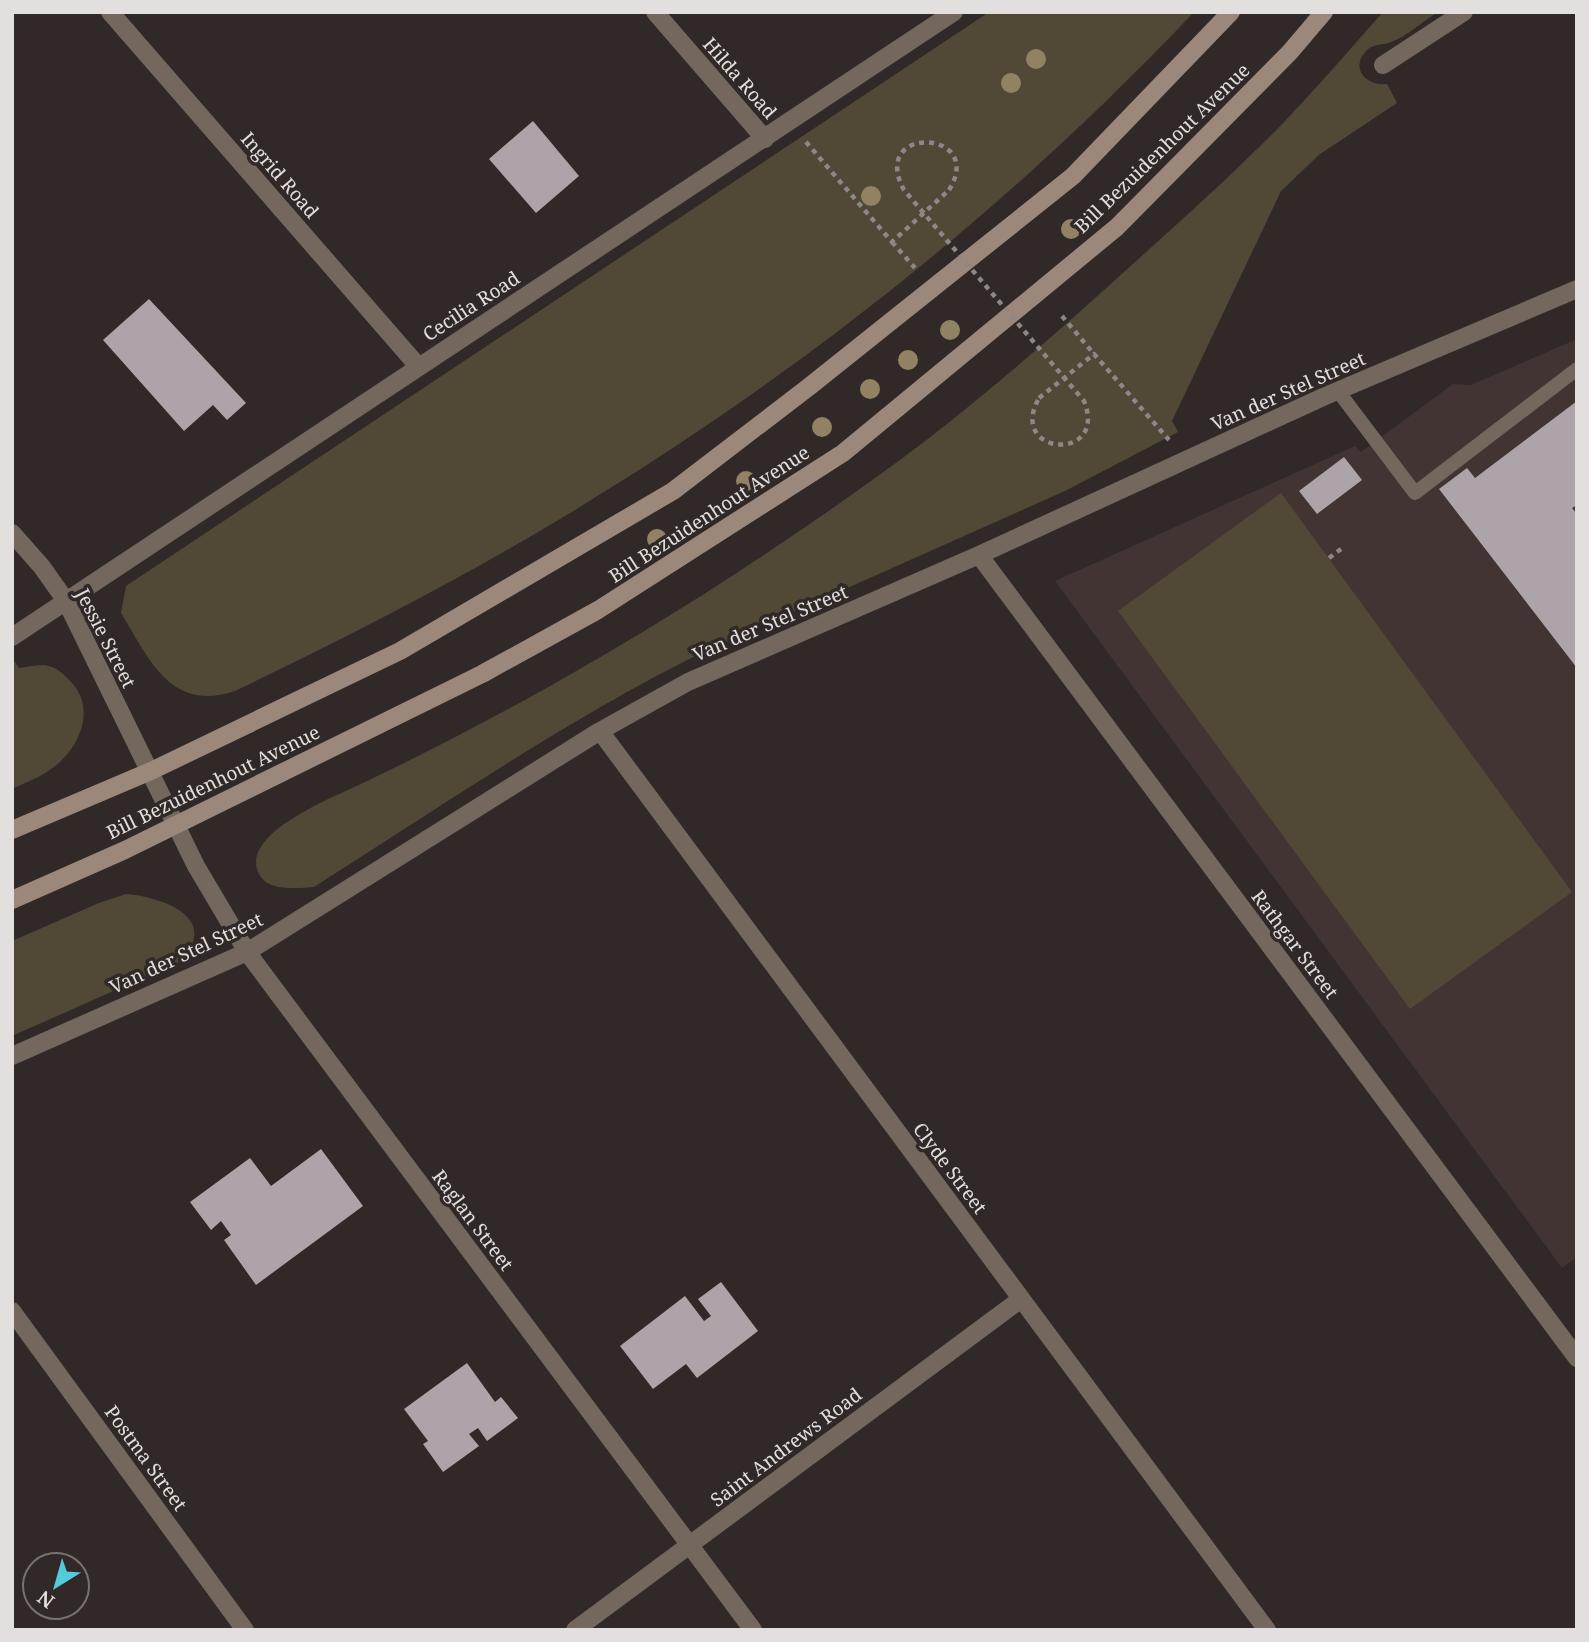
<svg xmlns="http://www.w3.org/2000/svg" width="1589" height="1642" viewBox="0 0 1589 1642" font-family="'Noto Serif',serif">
	<rect width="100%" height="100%" fill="#302928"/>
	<path fill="#413433" d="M 1577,339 L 1577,1257 L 1562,1268 L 1055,581 L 1355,446 L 1361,452 L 1453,384 L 1471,385 Z"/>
	<path fill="#514935" d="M 989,12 L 1194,12 C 981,238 729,429 457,578 C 384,618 310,655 235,691 C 170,713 149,658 121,613 L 126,586 Z
		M 1383,12 L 1437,12 C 1423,22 1407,36 1391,42 C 1383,45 1372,44 1366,51 C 1349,69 1368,87 1387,84 L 1397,103 L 1320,154 L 1281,191 L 1172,421 L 1178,432 L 1065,491 L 699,654 C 565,721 440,807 314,887 C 297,888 268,892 259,874 C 238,833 337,796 363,783 C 554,692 734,582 904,457 C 984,397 1060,330 1134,263 C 1186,216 1239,169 1287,119 C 1320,84 1351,48 1383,12 Z
		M 1281,493 L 1572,892 L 1410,1009 L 1118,611 Z
		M 14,661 L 19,668 C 28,667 43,663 52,667 C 60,670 67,678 73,684 C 94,709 81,742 60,762 C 46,775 29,781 12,789 Z
		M 126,894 C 162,897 221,917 181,961 L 12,1036 L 12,941 L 99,903 Z"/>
	<path fill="#aca4a8" d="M 533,121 L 579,176 L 536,213 L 489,159 Z
		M 149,299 L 246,403 L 227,420 L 213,405 L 184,431 L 103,340 Z
		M 1577,401 L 1577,505 L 1572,508 L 1577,514 L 1577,668 L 1439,489 L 1467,468 L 1475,478 Z
		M 1344,457 L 1362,480 L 1317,514 L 1299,491 Z
		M 321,1149 L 363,1206 L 256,1285 L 224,1240 L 231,1235 L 221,1221 L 211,1230 L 190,1202 L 250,1158 L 271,1186 Z
		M 721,1282 L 758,1331 L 697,1378 L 686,1364 L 653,1389 L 620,1346 L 685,1296 L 704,1321 L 711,1316 L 698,1299 Z
		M 467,1363 L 495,1402 L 501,1397 L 518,1418 L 487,1441 L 478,1428 L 469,1434 L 479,1446 L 443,1472 L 423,1444 L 428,1441 L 404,1409 Z"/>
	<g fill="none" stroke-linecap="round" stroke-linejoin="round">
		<path stroke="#8d8787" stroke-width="4.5" stroke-dasharray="5 5" stroke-linecap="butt" d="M 806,142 L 892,242 L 949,190
			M 892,242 L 915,268
			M 1062,316 L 1094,354
			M 1039,398 L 1094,354 L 1169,440
			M 1329,558 L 1341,549"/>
		<path stroke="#73675e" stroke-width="14" d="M 1338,391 L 1415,493 L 1577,369"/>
		<path stroke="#73675e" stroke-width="18" d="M 110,12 L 418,366
			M 655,12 L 765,139
			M 1383,65 L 1464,12
			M 12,533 L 42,567 L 66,601 L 196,866 L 247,952 L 753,1630
			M 979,555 L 1577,1358
			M 12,637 L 954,12
			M 600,731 L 1267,1630
			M 12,1056 L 247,952 L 600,731 L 688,682 L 979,555 L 1323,397 L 1577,289
			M 12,1311 L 245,1630
			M 575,1630 L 1021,1299"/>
		<path stroke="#9c887b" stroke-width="18" d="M 12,830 L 151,771 L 400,651 L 673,491 L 810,386 L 1073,176 L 1231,12
			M 12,900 L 125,850 L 482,674 L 598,610 L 843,453 L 1117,227 L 1290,52 L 1324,12"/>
		<path stroke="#8d8787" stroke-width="4.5" stroke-dasharray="5 5" stroke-linecap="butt" d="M 949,190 C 987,129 868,124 904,190 L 1084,401 C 1109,463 1006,456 1039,398"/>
	</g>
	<g fill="#918263">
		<circle cx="1036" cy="59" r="10"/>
		<circle cx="1011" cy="83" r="10"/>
		<circle cx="871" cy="196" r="10"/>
		<circle cx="1071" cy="229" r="10"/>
		<circle cx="950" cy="330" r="10"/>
		<circle cx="908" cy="360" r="10"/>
		<circle cx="870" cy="389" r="10"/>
		<circle cx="822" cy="427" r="10"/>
		<circle cx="746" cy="481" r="10"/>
		<circle cx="657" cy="539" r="10"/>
	</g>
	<g text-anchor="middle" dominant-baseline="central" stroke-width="7" stroke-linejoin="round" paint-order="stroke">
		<g font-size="19" fill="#e4dfdf" stroke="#302928">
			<text transform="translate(740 78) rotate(49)">Hilda Road</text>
			<text transform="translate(1162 148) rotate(-44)">Bill Bezuidenhout Avenue</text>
			<text transform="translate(280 175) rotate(49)">Ingrid Road</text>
			<text transform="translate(471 306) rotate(-33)">Cecilia Road</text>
			<text transform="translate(1288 391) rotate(-24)">Van der Stel Street</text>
			<text transform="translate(709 514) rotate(-33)">Bill Bezuidenhout Avenue</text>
			<text transform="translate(770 623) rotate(-23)">Van der Stel Street</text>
			<text transform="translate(106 638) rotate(63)">Jessie Street</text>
			<text transform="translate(213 782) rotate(-26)">Bill Bezuidenhout Avenue</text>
			<text transform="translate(1295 944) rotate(53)">Rathgar Street</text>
			<text transform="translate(186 953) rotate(-25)">Van der Stel Street</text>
			<text transform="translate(950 1168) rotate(53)">Clyde Street</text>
			<text transform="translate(473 1220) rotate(53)">Raglan Street</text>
			<text transform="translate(786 1447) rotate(-37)">Saint Andrews Road</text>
			<text transform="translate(146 1458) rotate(54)">Postma Street</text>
		</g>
	</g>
	<rect width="1589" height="1642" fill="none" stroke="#e4dfdf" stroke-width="28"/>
	<g transform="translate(56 1586) rotate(217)"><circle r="33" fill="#302928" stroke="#787271" stroke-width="2"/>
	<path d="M0-5L12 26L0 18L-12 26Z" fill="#52cbda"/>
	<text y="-10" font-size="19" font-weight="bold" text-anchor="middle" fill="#e4dfdf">N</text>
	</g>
</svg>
